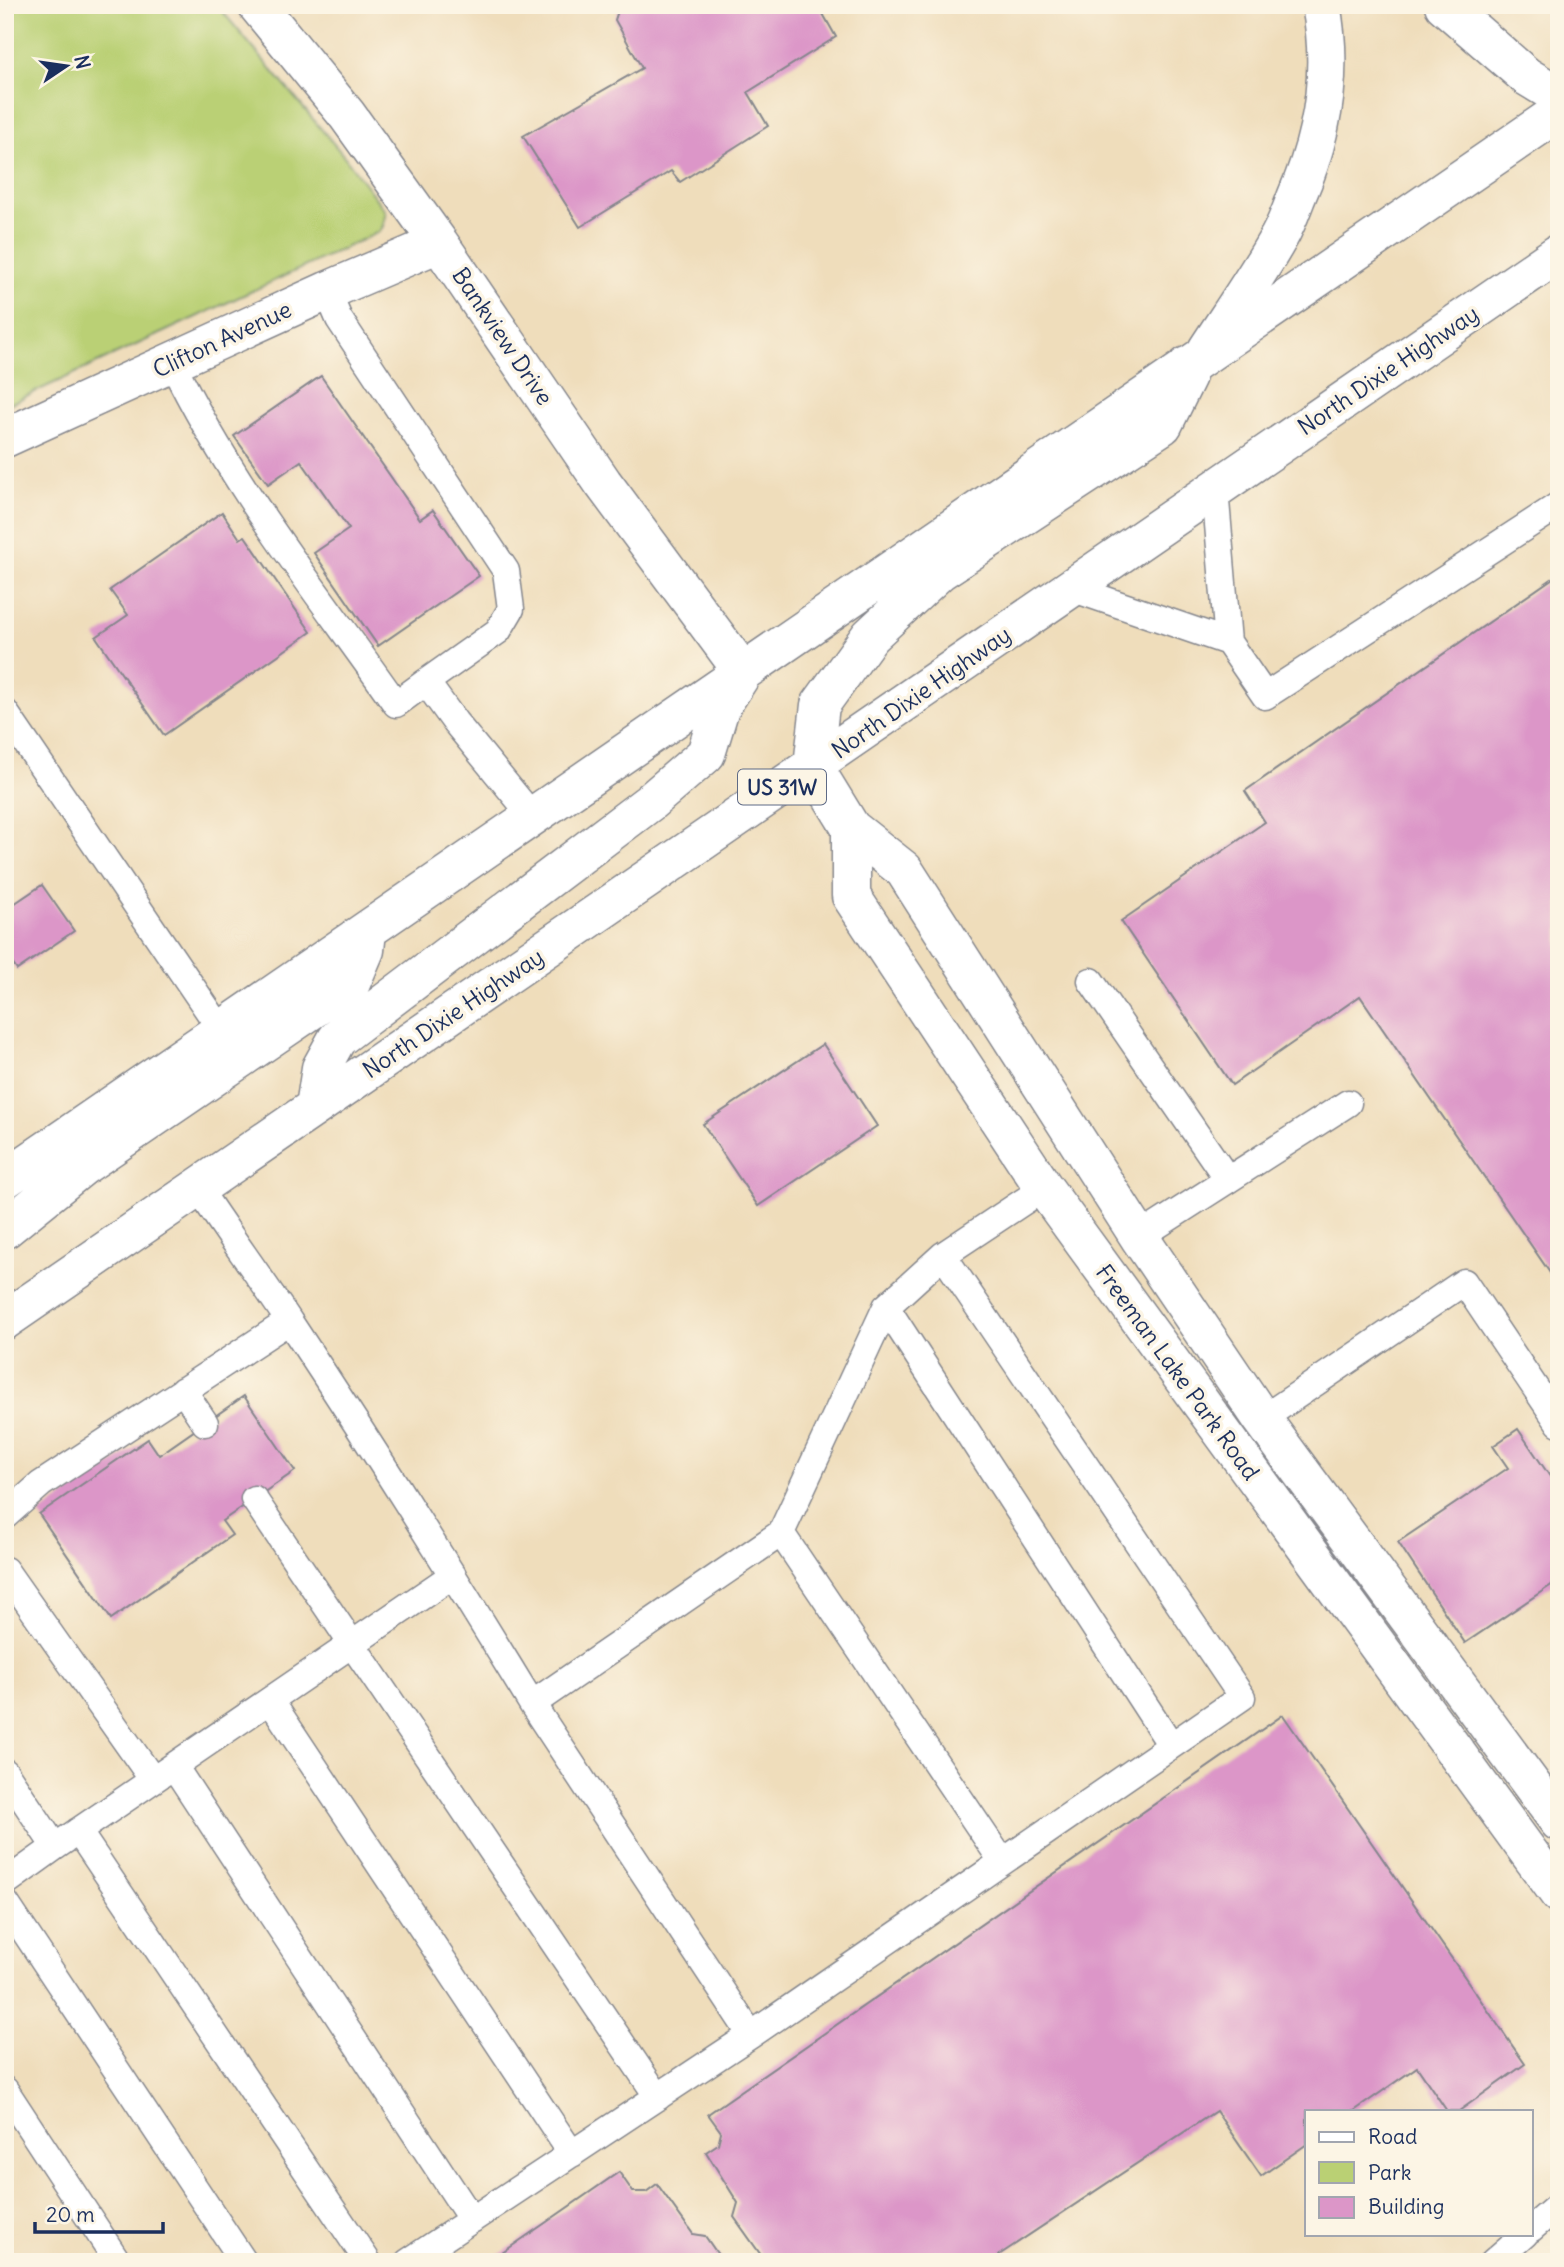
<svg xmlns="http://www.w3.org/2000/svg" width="1564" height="2267" viewBox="0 0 1564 2267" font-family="Delius,sans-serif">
	<rect width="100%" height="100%" fill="#fcf5e5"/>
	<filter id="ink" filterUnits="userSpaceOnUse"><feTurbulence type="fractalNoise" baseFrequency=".0143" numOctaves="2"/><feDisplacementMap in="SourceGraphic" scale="14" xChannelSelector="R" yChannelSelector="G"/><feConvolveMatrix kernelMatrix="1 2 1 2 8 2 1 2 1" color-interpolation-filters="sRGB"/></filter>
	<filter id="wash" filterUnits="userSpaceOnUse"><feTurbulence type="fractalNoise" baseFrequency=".00686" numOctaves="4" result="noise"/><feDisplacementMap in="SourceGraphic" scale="28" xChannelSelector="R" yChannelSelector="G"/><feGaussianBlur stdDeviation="1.57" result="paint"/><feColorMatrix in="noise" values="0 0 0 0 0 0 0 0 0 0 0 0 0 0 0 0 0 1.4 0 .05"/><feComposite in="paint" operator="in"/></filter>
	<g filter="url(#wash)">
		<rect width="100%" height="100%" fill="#efddbb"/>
		<path fill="#bad074" stroke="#6a8069" stroke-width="2" d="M 5,5 L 217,5 L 344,156 L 386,212 L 383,226 L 379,232 L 5,406 Z"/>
		<g id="blocks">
			<path fill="#dc96c8" d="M 620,5 L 818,5 L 836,37 L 748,92 L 768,126 L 680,182 L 671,171 L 580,227 L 523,136 L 642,68 L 615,20 Z
				M 321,376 L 420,519 L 433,510 L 479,576 L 378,646 L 314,553 L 349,529 L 301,461 L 268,484 L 234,436 Z
				M 222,512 L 240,539 L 245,536 L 311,632 L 164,735 L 96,637 L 128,615 L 110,590 Z
				M 1559,574 L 1559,1286 L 1360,996 L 1232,1085 L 1121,921 L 1265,822 L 1245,791 Z
				M 42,885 L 74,931 L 17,970 L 5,953 L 5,910 Z
				M 823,1044 L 877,1126 L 758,1206 L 703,1124 Z
				M 244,1396 L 295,1471 L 222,1521 L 232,1535 L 111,1619 L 39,1514 L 148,1439 L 159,1455 Z
				M 1518,1429 L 1559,1490 L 1559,1580 L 1465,1643 L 1398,1542 L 1508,1468 L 1493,1446 Z
				M 1283,1715 L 1525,2064 L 1459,2111 L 1447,2111 L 1417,2067 L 1354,2111 L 1307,2111 L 1307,2144 L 1261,2176 L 1216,2111 L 999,2255 L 1004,2262 L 766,2262 L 734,2217 L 738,2203 L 706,2152 L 718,2144 L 721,2132 L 708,2114 Z
				M 619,2172 L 633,2192 L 646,2192 L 657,2184 L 693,2234 L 705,2236 L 723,2262 L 489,2262 Z"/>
		</g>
	</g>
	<g filter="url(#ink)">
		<use href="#blocks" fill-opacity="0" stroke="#85868c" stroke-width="2"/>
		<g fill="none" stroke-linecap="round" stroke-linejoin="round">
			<g stroke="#85868c" stroke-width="29">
				<path id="service" d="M 327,291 L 339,319 L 506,571 L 511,609 L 498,631 L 426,682 L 455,722 L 533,817
					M 172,362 C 231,485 318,593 396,704 L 426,682
					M 1071,588 L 1228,642 L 1215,489
					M 1228,642 L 1265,696 L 1559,505
					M 5,712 L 222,1031
					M 1091,981 L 1228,1180
					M 198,1188 C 228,1234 261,1278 291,1324 C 374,1449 454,1576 532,1704 L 781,1533 L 886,1307 L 943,1255 L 1044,1188
					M 1139,1237 L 1348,1103
					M 886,1307 L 1171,1745
					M 183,1390 L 205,1423
					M 1262,1419 L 1464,1282 L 1559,1423
					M 254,1499 L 658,2097
					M 5,1516 L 41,1484 L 289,1321
					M 781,1533 L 1002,1861
					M 5,1570 L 153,1780
					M 270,1700 L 572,2154
					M 532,1704 L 751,2035
					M 174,1766 L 472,2220
					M 5,1772 L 55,1847 L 5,1883
					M 78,1831 L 368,2262
					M 55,1847 L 453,1575
					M 5,1902 L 244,2262
					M 5,2090 L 118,2262
					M 1531,2229 L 1559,2205
					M 408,2262 L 751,2035 L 1242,1697 L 943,1255
					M 1493,2262 L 1525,2234"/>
			</g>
			<g stroke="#85868c" stroke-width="41">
				<path id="minor" d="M 257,5 L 347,115 L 439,243 L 603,483 L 743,672
					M 5,438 L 327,291 L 439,243
					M 813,766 L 851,828 L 904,870 L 1139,1237 L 1262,1419 L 1559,1822
					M 851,828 L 851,896 L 1044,1188 L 1559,1894"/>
			</g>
			<g stroke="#85868c" stroke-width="41">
				<path id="primary" d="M 813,766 L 820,705 L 870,636 L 940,571 L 1163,425 L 1187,376 L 1187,366
					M 315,1107 L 321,1068 L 337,1039 L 649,803 L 706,754 L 720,708 L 740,677
					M 5,1179 C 524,825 1039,464 1559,112
					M 5,1229 L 83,1166 L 351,983 L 365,950 L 367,931
					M 5,1320 L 1559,253"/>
			</g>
			<g stroke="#85868c" stroke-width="41">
				<path id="trunk" d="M 1444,5 L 1526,76 L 1559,96
					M 1207,350 C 1231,313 1257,276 1279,237 C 1286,225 1291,211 1296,198 C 1323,136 1334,72 1321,5"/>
			</g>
			<use href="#service" stroke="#fff" stroke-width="26"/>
			<use href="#minor" stroke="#fff" stroke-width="38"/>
			<use href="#primary" stroke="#fff" stroke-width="38"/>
			<use href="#trunk" stroke="#fff" stroke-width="38"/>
		</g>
	</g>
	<g text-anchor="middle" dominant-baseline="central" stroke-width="7" stroke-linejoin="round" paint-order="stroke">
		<rect fill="#fcf5e5" stroke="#5e6a86" stroke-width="2" x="738" y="769.5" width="88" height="35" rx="5"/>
		<g font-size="21" font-weight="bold" fill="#1b2f5e">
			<text x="782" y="787">US 31W</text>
		</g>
		<g font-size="23" fill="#1b2f5e" stroke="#fcf5e5">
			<text transform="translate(503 336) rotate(56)">Bankview Drive</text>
			<text transform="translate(222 339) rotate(-25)">Clifton Avenue</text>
			<text transform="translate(1388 370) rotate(-34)">North Dixie Highway</text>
			<text transform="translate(921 692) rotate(-35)">North Dixie Highway</text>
			<text transform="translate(453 1013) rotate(-34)">North Dixie Highway</text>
			<text transform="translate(1178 1372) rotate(54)">Freeman Lake Park Road</text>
		</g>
	</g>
	<rect width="1564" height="2267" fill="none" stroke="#fcf5e5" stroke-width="28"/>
	<rect x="1305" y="2110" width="228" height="126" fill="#fcf5e5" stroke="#a2a6af" stroke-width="2"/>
	<rect x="1319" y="2132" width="35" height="10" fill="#ffffff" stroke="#a2a6af" stroke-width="2"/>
	<text x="1368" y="2144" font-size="21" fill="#1b2f5e">Road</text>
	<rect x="1319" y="2162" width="35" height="21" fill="#bad074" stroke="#a2a6af" stroke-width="2"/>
	<text x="1368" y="2180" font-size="21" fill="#1b2f5e">Park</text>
	<rect x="1319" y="2197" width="35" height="21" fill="#dc96c8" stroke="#a2a6af" stroke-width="2"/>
	<text x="1368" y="2214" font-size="21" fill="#1b2f5e">Building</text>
	<g transform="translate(66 66) rotate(77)" stroke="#fcf5e5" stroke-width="5" paint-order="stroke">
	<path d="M0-5L12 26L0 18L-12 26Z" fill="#1b2f5e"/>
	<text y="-10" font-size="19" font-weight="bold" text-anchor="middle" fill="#1b2f5e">N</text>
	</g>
	<path d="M35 2222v10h128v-10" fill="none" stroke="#1b2f5e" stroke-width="3.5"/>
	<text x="46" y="2222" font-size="21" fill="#1b2f5e" stroke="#fcf5e5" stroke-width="5" paint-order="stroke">20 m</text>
</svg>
